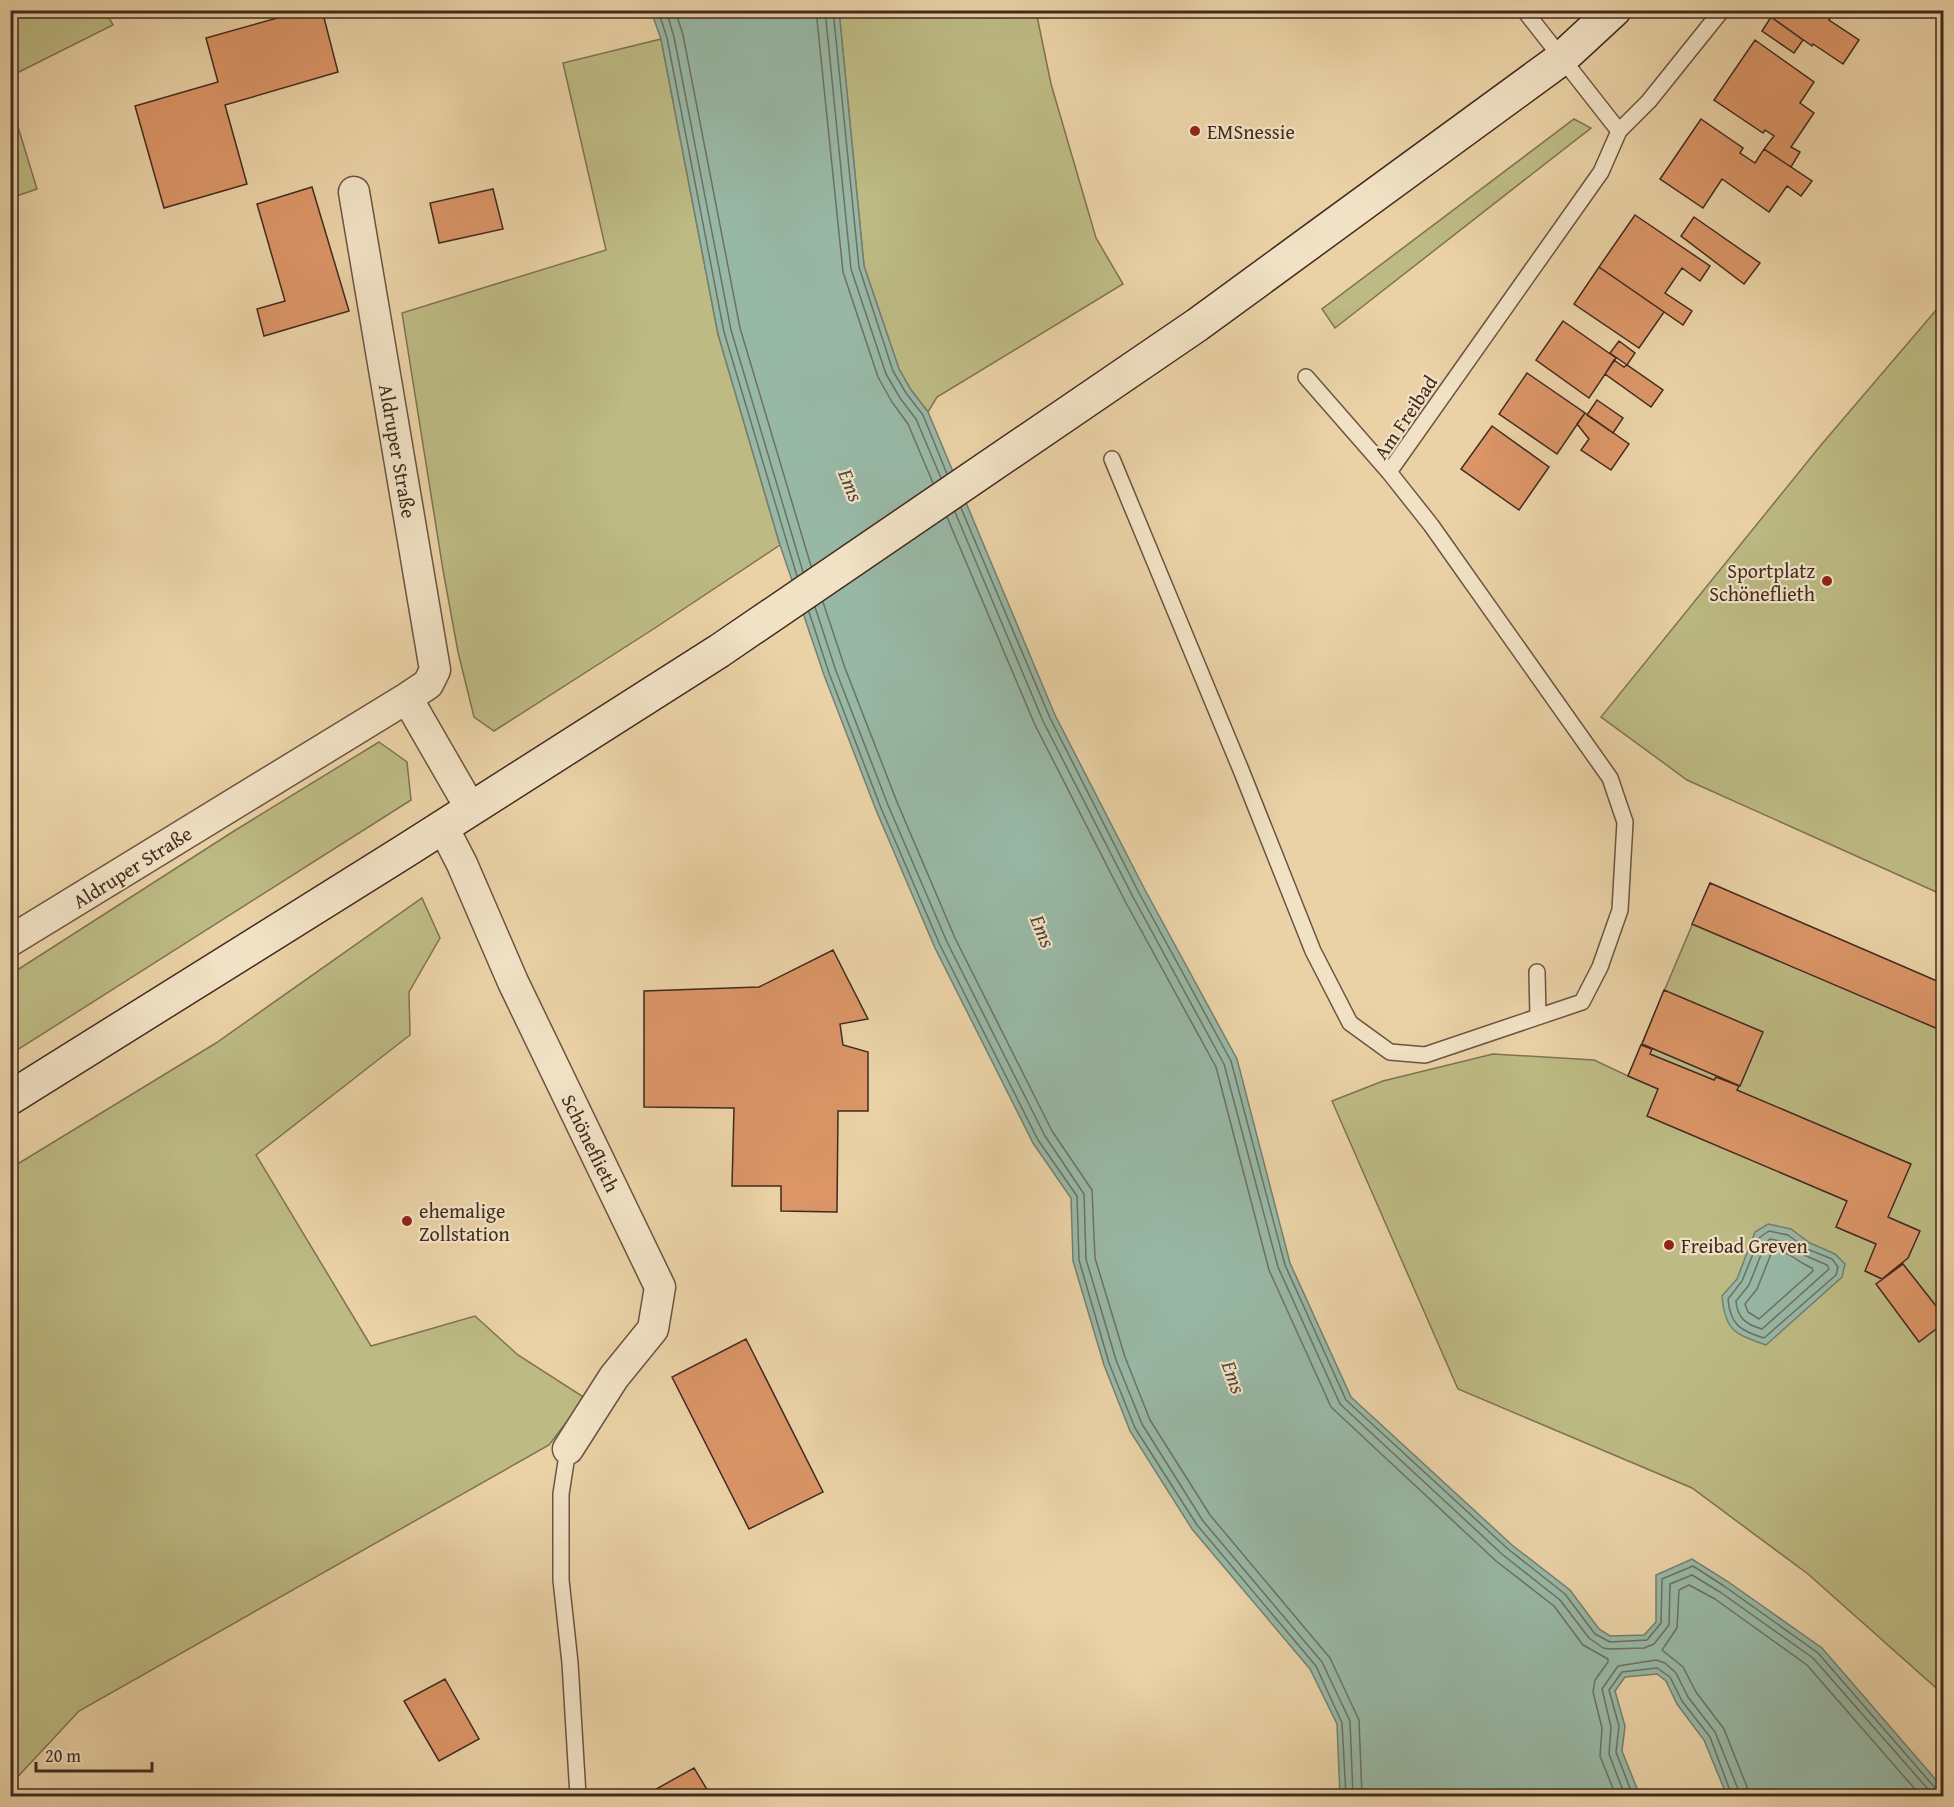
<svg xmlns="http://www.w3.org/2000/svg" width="1954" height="1807" viewBox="0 0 1954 1807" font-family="'Gentium Book Plus',serif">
	<rect width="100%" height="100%" fill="#ead2a6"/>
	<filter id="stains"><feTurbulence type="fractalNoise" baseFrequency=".00333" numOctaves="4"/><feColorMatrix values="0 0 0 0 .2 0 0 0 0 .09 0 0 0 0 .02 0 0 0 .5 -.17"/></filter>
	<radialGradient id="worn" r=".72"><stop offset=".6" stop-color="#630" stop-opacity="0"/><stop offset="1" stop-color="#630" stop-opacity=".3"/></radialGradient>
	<path fill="#bdba83" stroke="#807252" stroke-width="1.5" d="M 11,10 L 105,11 L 113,25 L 11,76 Z
		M 839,11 L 1036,11 L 1051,84 L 1096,238 L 1123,284 L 937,397 L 928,412 L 911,390 L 899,369 L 864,266 Z
		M 661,39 L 718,334 L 780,545 L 655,628 L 494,731 L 474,717 L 458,652 L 443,570 L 402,313 L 606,250 L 563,63 Z
		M 11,104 L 37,189 L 11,198 L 10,198 Z
		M 1574,119 L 1591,128 L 1335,328 L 1322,309 Z
		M 1943,302 L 1943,895 L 1687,780 L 1601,717 L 1821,445 Z
		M 379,742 L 407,762 L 411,800 L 11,1054 L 11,974 L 234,831 Z
		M 1710,883 L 1943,984 L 1943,1694 L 1808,1574 L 1692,1488 L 1458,1389 L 1332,1101 L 1383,1081 L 1493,1054 L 1594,1060 L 1628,1076 Z
		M 422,898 L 440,938 L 409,992 L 410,1035 L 256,1155 L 371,1346 L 475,1316 L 518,1355 L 585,1398 L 549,1445 L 79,1711 L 11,1784 L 11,1168 L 216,1043 Z"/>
	<path fill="#98b8a6" stroke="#767f70" stroke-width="1.5" d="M 651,11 L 839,11 L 864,266 L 899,369 L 911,390 L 928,412 L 1055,715 L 1145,890 L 1237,1059 L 1290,1263 L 1351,1397 L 1512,1545 L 1570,1590 L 1599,1629 L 1610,1636 L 1644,1635 L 1656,1622 L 1656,1575 L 1692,1559 L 1727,1581 L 1822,1648 L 1943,1788 L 1943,1796 L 1727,1796 L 1704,1740 L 1677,1704 L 1666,1681 L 1657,1674 L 1625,1677 L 1615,1691 L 1625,1726 L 1622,1751 L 1640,1796 L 1340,1796 L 1337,1724 L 1310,1669 L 1192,1529 L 1130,1431 L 1104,1365 L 1073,1261 L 1071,1198 L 1033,1143 L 935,948 L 876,810 L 824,675 L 780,545 L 718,334 L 661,39 Z
		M 1768,1224 L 1791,1229 L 1810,1243 L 1835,1254 L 1845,1264 L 1842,1277 L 1766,1345 C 1735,1334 1725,1331 1722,1296 L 1737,1279 L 1755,1232 Z"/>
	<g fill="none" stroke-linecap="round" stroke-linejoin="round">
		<path stroke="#6d7163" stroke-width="1.5" d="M 658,10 L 667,38 L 724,332 L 797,576
			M 666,10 L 674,37 L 731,330 L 803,572
			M 675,10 L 683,35 L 740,328 L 811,566
			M 816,10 L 843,272 L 878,377 L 892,402 L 908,424 L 933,483
			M 825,10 L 851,269 L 886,374 L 900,398 L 916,419 L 941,478
			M 833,10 L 859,267 L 893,371 L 906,393 L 923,415 L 947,474
			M 961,508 L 1050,718 L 1139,893 L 1231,1061 L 1285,1265 L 1346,1400 L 1508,1549 L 1565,1594 L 1595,1634 L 1610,1642 L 1647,1640 L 1661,1623 L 1662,1579 L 1693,1566 L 1724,1586 L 1818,1653 L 1936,1789 L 1944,1791
			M 955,512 L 1043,721 L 1133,897 L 1224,1064 L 1278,1267 L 1340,1404 L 1503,1555 L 1560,1600 L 1589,1638 L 1603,1648 L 1610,1649 L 1644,1648 L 1654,1644 L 1669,1625 L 1670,1584 L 1692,1575 L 1720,1592 L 1813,1658 L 1934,1796
			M 947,517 L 1035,725 L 1125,901 L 1216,1067 L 1269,1270 L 1331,1407 L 1496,1561 L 1554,1606 L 1583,1645 L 1608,1659 L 1608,1662 L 1595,1680 L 1593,1692 L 1602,1728 L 1600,1756 L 1616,1796
			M 823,602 L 845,668 L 897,802 L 955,938 L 1052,1131 L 1092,1190 L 1095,1258 L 1125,1357 L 1150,1420 L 1210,1515 L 1330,1658 L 1359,1720 L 1362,1796
			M 815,607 L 836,671 L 888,805 L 947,942 L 1045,1136 L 1084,1194 L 1086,1259 L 1116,1360 L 1142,1424 L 1203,1521 L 1322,1662 L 1350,1721 L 1353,1796
			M 809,612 L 829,673 L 881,808 L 940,945 L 1038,1140 L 1077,1196 L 1079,1260 L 1109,1363 L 1135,1428 L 1197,1525 L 1316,1666 L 1342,1723 L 1346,1796
			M 1769,1231 L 1788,1235 L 1807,1249 L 1832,1259 L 1838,1267 L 1836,1275 L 1764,1338 C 1741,1331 1730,1325 1728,1299 L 1742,1281 L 1760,1237 Z
			M 1770,1239 L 1785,1242 L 1804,1255 L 1827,1265 L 1829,1269 L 1762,1329 C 1747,1325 1737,1318 1736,1301 L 1749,1285 L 1766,1242 Z
			M 1773,1249 C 1787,1250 1799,1263 1812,1268 L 1813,1271 L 1759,1319 L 1748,1312 L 1745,1304 L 1757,1289 Z
			M 1625,1796 L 1609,1754 L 1611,1727 L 1602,1689 L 1618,1666 L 1656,1660 L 1665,1663 L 1676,1673 L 1688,1697 L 1715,1732 L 1738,1789 L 1739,1796
			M 1633,1796 L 1616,1752 L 1619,1726 L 1609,1690 L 1622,1672 L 1657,1668 L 1670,1677 L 1682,1701 L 1710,1737 L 1732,1796
			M 1749,1796 L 1747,1787 L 1724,1729 L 1696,1692 L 1683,1667 L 1662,1650 L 1677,1628 L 1679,1590 L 1689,1585 L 1715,1599 L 1807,1665 L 1921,1796"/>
	</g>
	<path fill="#db9567" stroke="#422a20" stroke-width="1.5" d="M 306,10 L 322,10 L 338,72 L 225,105 L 247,184 L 164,208 L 135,106 L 218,82 L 206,38 Z
		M 1775,10 L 1835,10 L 1829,20 L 1859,40 L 1843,64 L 1813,44 L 1812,46 L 1771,17 Z
		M 1867,10 L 1881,10 L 1877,17 Z
		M 1771,17 L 1803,40 L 1794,53 L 1762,31 Z
		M 1755,40 L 1814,82 L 1800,103 L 1814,113 L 1791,147 L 1800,152 L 1791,167 L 1764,149 L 1774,136 L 1765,130 L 1763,133 L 1714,100 Z
		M 1701,119 L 1743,148 L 1740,153 L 1755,163 L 1764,149 L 1812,181 L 1801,196 L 1787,186 L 1769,212 L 1722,179 L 1703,208 L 1660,179 Z
		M 312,187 L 349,311 L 264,336 L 257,309 L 285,301 L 257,204 Z
		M 493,189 L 503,229 L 439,243 L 430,203 Z
		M 1635,215 L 1710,266 L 1700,281 L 1682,268 L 1665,293 L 1692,311 L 1683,325 L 1599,267 Z
		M 1694,217 L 1760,263 L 1744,284 L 1681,236 Z
		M 1599,267 L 1664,312 L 1639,348 L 1574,304 Z
		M 1563,321 L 1616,358 L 1589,398 L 1536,360 Z
		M 1619,341 L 1635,353 L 1627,365 L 1610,353 Z
		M 1614,360 L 1624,367 L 1627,365 L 1663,390 L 1651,407 L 1605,374 Z
		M 1527,373 L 1585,413 L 1557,454 L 1499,414 Z
		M 1597,400 L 1623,418 L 1613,433 L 1587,415 Z
		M 1585,413 L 1629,444 L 1611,470 L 1581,450 L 1589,439 L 1577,424 Z
		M 1492,426 L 1549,467 L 1519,510 L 1461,469 Z
		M 1710,883 L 1944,984 L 1944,1017 L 1938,1029 L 1692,924 Z
		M 833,950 L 868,1019 L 840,1024 L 843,1045 L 868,1052 L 868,1111 L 838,1111 L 837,1212 L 781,1211 L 781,1186 L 732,1186 L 734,1108 L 644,1107 L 644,991 L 759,987 Z
		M 1664,990 L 1763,1032 L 1740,1086 L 1642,1044 Z
		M 1641,1045 L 1652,1049 L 1650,1054 L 1714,1080 L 1716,1077 L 1739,1086 L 1737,1090 L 1911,1164 L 1888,1217 L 1920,1231 L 1908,1258 L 1882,1279 L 1865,1271 L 1876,1244 L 1836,1227 L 1847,1201 L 1647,1116 L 1658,1089 L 1628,1076 Z
		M 1903,1264 L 1944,1316 L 1944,1323 L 1919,1342 L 1876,1284 Z
		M 746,1339 L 823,1492 L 749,1529 L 672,1377 Z
		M 445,1679 L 479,1739 L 439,1761 L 404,1701 Z
		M 694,1768 L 711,1796 L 647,1796 L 649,1793 Z"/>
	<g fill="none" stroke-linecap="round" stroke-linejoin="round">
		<g stroke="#6c5442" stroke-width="18">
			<path id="lane" d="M 1619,131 L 1649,101 L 1722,10
				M 1306,377 L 1389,472
				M 1112,459 L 1241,770 L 1313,951 L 1350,1023 L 1390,1052 L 1425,1055 L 1582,1002 L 1600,967 L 1620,910 L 1625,822 L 1610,778 L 1431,525 L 1389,472 L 1601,172 L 1619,131 L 1524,10
				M 1537,972 L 1538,1017
				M 568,1449 L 561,1494 L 561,1580 L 570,1663 L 578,1796"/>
		</g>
		<g stroke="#6c5442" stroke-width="33">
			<path id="street" d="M 407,698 L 471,809
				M 443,827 L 462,864 L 513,982 L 660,1287 L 653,1329 L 614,1377 L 568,1449
				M 10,941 L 407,698 L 428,684 L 435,670 L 354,192"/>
		</g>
		<g stroke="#422a20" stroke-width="36">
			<path id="secondary" d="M 10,1098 L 405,851 L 719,651 L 1197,325 L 1561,59 L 1614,10"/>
		</g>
		<use href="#lane" stroke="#f1e2c5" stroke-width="15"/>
		<use href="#street" stroke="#f1e2c5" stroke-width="30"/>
		<use href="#secondary" stroke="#f1e2c5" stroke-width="33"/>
	</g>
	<g fill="#8f2418" stroke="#f1e2c5" stroke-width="2">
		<circle cx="1195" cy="131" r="6"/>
		<circle cx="1827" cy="581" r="6"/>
		<circle cx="407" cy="1221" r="6"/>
		<circle cx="1669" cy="1245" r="6"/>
	</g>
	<g text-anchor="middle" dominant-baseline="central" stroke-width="4.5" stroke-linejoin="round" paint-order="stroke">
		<g font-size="20" fill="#422a20" stroke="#f1e2c5" text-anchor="start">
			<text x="1207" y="131">EMSnessie</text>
			<text x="1815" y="570" text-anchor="end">Sportplatz<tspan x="1815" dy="23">Schöneflieth</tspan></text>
			<text x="419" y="1210">ehemalige<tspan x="419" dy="23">Zollstation</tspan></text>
			<text x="1681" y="1245">Freibad Greven</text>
		</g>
		<g font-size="20" fill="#422a20" stroke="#f1e2c5">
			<text transform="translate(1405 417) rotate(-56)">Am Freibad</text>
			<text transform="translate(398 451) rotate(80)">Aldruper Straße</text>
			<text transform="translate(132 867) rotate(-32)">Aldruper Straße</text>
			<text transform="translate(591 1143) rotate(64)">Schöneflieth</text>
		</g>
		<g font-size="21" font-style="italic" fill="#53463b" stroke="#f1e2c5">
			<text transform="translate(851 485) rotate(67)">Ems</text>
			<text transform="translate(1043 931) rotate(67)">Ems</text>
			<text transform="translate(1234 1377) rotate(70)">Ems</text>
		</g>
	</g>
	<rect width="1954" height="1807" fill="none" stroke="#ead2a6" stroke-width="36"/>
	<rect x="12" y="12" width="1930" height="1783" fill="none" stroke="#422a20" stroke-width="3"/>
	<rect x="18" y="18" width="1918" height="1771" fill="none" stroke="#422a20" stroke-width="1.5"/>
	<path d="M36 1762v9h116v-9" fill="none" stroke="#422a20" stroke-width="3"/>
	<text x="45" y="1762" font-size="18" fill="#422a20" stroke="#f1e2c5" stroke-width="4.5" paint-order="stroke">20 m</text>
	<rect width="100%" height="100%" filter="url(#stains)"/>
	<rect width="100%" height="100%" fill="url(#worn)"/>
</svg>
